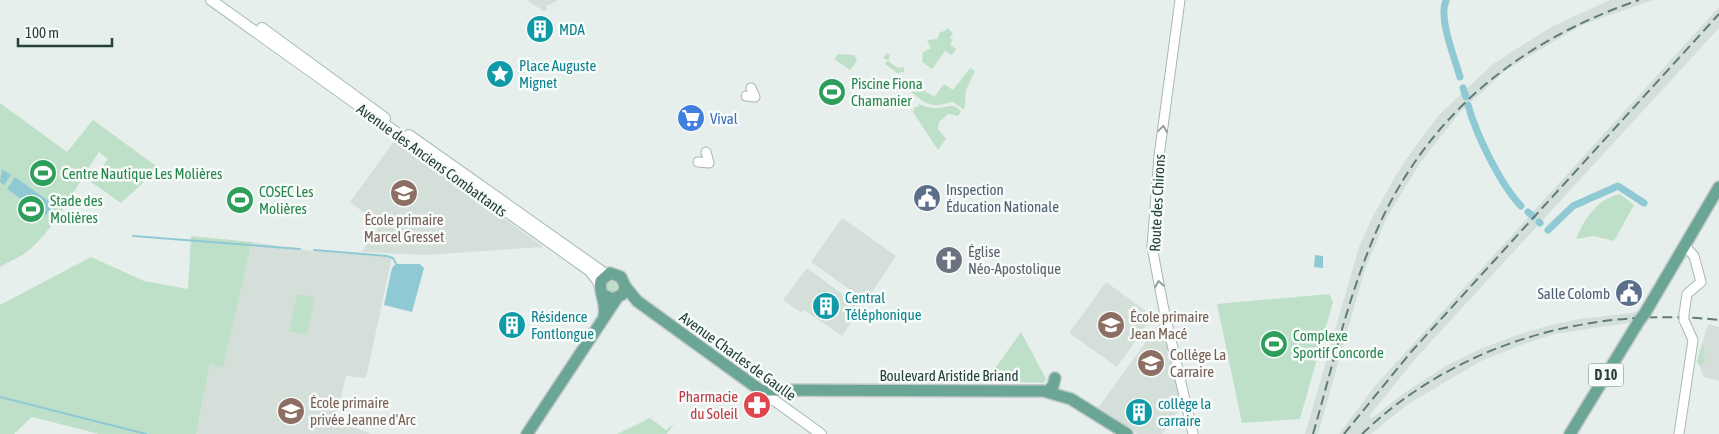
<svg xmlns="http://www.w3.org/2000/svg" width="1719" height="434" viewBox="0 0 1719 434" font-family="'Asap Condensed',sans-serif">
	<rect width="100%" height="100%" fill="#e6efeb"/>
	<path fill="#d4dfda" d="M 527,0 L 559,0 L 546,6 L 547,10 L 543,11 Z
		M 1610,0 L 1653,0 L 1582,25 L 1506,70 L 1460,112 L 1420,163 L 1387,217 L 1365,269 L 1318,434 L 1305,434 L 1359,247 L 1372,218 L 1396,175 L 1419,141 L 1440,114 L 1493,64 L 1551,27 Z
		M 1719,7 L 1719,28 L 1416,358 L 1369,416 L 1372,418 L 1407,391 L 1446,366 L 1478,350 L 1517,335 L 1547,326 L 1579,319 L 1640,312 L 1634,322 L 1554,334 L 1521,345 L 1481,361 L 1408,404 L 1371,434 L 1339,434 L 1375,386 Z
		M 394,141 L 458,184 L 543,247 L 424,255 L 362,252 L 380,225 L 350,202 Z
		M 842,218 L 896,256 L 866,301 L 811,262 Z
		M 252,242 L 312,251 L 392,257 L 366,378 L 346,376 L 335,421 L 372,434 L 196,434 L 210,364 L 223,367 Z
		M 807,268 L 861,308 L 842,336 L 804,310 L 802,313 L 783,300 Z
		M 1106,282 L 1153,316 L 1117,367 L 1069,333 Z
		M 1161,321 L 1182,406 L 1162,434 L 1137,434 L 1098,408 Z
		M 1708,324 L 1719,327 L 1719,381 L 1704,377 L 1697,360 Z"/>
	<path fill="#bfe0c8" d="M 947,28 L 953,33 L 950,38 L 953,40 L 950,44 L 956,49 L 952,55 L 945,51 L 932,69 L 922,62 L 923,52 L 931,48 L 927,40 L 937,39 L 940,32 L 945,31 Z
		M 887,53 L 890,55 L 888,61 L 898,68 L 904,67 L 904,72 L 897,73 L 885,64 L 888,60 L 883,58 Z
		M 838,54 L 854,55 L 857,61 L 850,70 L 834,59 Z
		M 970,68 L 975,71 L 966,90 L 965,107 L 963,109 L 953,102 C 949,102 945,104 941,105 C 928,107 920,99 911,92 L 915,84 L 934,97 L 944,84 L 953,90 Z
		M 0,103 L 67,152 L 93,120 L 159,168 L 121,203 L 91,182 L 108,159 L 99,152 C 78,182 54,233 24,254 C 16,259 8,262 0,267 Z
		M 918,104 C 923,105 929,108 934,108 C 946,109 952,101 961,111 L 958,116 L 948,114 L 939,122 L 938,129 L 946,139 L 938,150 L 913,112 L 915,107 L 919,107 Z
		M 1620,194 L 1634,205 L 1614,241 L 1594,236 L 1576,239 C 1585,218 1596,200 1620,194 Z
		M 191,236 L 252,242 L 223,368 L 210,364 L 196,434 L 99,434 L 32,417 L 14,434 L 0,434 L 0,305 L 91,257 L 144,281 L 188,289 Z
		M 611,278 L 618,280 L 620,289 L 615,294 L 606,292 L 605,284 Z
		M 297,294 L 315,298 L 307,335 L 289,331 Z
		M 1329,294 L 1333,302 L 1300,419 L 1242,423 L 1217,304 Z
		M 1021,332 L 1046,379 L 1044,383 L 986,381 Z
		M 1704,347 L 1703,357 L 1706,362 L 1699,365 L 1697,362 L 1701,348 Z
		M 650,418 L 666,430 L 674,424 L 667,434 L 617,434 Z"/>
	<path fill="#8ec9d4" d="M 2,169 L 11,175 L 4,185 L 0,182 Z
		M35 181a7 7 0 1 1 14 0a7 7 0 1 1-14 0Z
		M 15,177 L 54,205 L 45,216 L 7,189 Z
		M 1315,255 L 1323,256 L 1323,268 L 1314,267 Z
		M 396,264 L 420,264 L 424,268 L 412,312 L 384,305 L 392,268 Z"/>
	<g fill="none" stroke-linecap="round" stroke-linejoin="round">
		<path stroke="#8ec9d4" stroke-width="2" d="M 133,236 L 300,249
			M 314,250 L 387,256 L 393,258 L 396,264
			M 0,397 L 146,434"/>
		<path stroke="#8ec9d4" stroke-width="7" d="M 1446,1 C 1438,17 1455,59 1460,77
			M 1463,88 L 1466,97
			M 1468,105 C 1476,134 1500,184 1521,206
			M 1528,212 L 1533,216
			M 1539,222 L 1540,223
			M 1548,230 L 1573,206 L 1618,186 L 1644,203"/>
		<g stroke="#a8b8b2" stroke-width="11">
			<path id="tertiary" d="M 1180,0 L 1159,156 L 1152,247 L 1164,310 L 1193,434
				M 746,96 L 755,97 L 751,88
				M 698,162 L 709,163 L 706,152
				M 1684,314 L 1687,294 L 1701,282 L 1694,256 L 1685,246
				M 1679,434 L 1693,340 L 1684,320"/>
		</g>
		<g stroke="#a4bbb3" stroke-width="12">
			<path id="secondary" d="M 211,0 L 590,271 L 600,284
				M 262,28 L 385,118
				M 409,135 L 607,275
				M 760,390 L 821,434"/>
		</g>
		<g stroke="#c2cac8" stroke-width="14">
			<path id="primary" d="M 625,286 L 637,301 L 760,390 L 1043,391 L 1071,399 L 1127,434
				M 604,295 L 613,299 L 623,294 L 625,286 L 621,277 L 610,273 L 601,281 C 598,292 607,301 604,316
				M 1645,313 L 1719,187
				M 1047,392 L 1053,386 L 1055,378
				M 527,434 L 617,298
				M 1570,434 L 1639,321"/>
		</g>
		<use href="#tertiary" stroke="#fff" stroke-width="9"/>
		<use href="#secondary" stroke="#fff" stroke-width="10"/>
		<use href="#primary" stroke="#6aa596" stroke-width="11"/>
		<path stroke="#5f7d75" stroke-width="2" stroke-dasharray="10 5" stroke-linecap="butt" d="M 1313,434 C 1331,372 1345,309 1369,249 C 1418,123 1513,43 1639,0
			M 1344,434 L 1411,352 L 1719,14
			M 1362,434 C 1457,343 1590,306 1719,320"/>
		<g stroke="#a8b8b2" stroke-width="11" stroke-linecap="butt">
			<path id="tertiary-bridge" d="M 1684,320 L 1684,314"/>
		</g>
		<g stroke="#c2cac8" stroke-width="14" stroke-linecap="butt">
			<path id="primary-bridge" d="M 1639,321 L 1645,313"/>
		</g>
		<use href="#tertiary-bridge" stroke="#fff" stroke-width="9"/>
		<use href="#primary-bridge" stroke="#6aa596" stroke-width="11"/>
	</g>
	<defs><path id="oneway-chevron" d="M-2-3.5L2.5 0L-2 3.5" fill="none" stroke-width="1.6" stroke-linecap="round" stroke-linejoin="round" transform="scale(1.25)"/></defs>
	<g stroke="#92a09c">
		<use href="#oneway-chevron" transform="translate(1163 129) rotate(-82)"/>
		<use href="#oneway-chevron" transform="translate(1159 284) rotate(-100)"/>
	</g>
	<defs>
		<g id="building-disc" transform="scale(1.4375)"><circle r="9.5" fill="#0f9aa8" stroke="#f7fbf9"/><path d="M-4-6H4V6H1V3H-1V6H-4ZM-2.5-4.3h1.7v1.8h-1.7ZM.8-4.3h1.7v1.8H.8ZM-2.5-1h1.7V.8h-1.7ZM.8-1h1.7V.8H.8Z" fill="#fff"/></g>
		<g id="sight-disc" transform="scale(1.4375)"><circle r="9.5" fill="#0f9aa8" stroke="#f7fbf9"/><path d="M0-6L1.8-2.2L6-1.7L2.9 1.2L3.7 5.4L0 3.3L-3.7 5.4L-2.9 1.2L-6-1.7L-1.8-2.2Z" fill="#fff"/></g>
		<g id="stadium-disc" transform="scale(1.4375)"><circle r="9.5" fill="#2e9e5b" stroke="#f7fbf9"/><path d="M0-5a6.5 5 0 1 0 0 10a6.5 5 0 1 0 0-10ZM-3.5-1.8h7v3.6h-7Z" fill="#fff"/></g>
		<g id="supermarket-disc" transform="scale(1.4375)"><circle r="9.5" fill="#3f7fe0" stroke="#f7fbf9"/><path d="M-6-5.5h2.5l.6 2H6L4.5 2H-2.5L-4.4-4H-6ZM-1.5 3.2a1.3 1.3 0 1 0 .1 0ZM3 3.2a1.3 1.3 0 1 0 .1 0Z" fill="#fff"/></g>
		<g id="school-disc" transform="scale(1.4375)"><circle r="9.5" fill="#8d6e63" stroke="#f7fbf9"/><path d="M0-5L7-2L0 1L-7-2ZM-4 1L0 2.5L4 1V4Q0 6-4 4Z" fill="#fff"/></g>
		<g id="civic-disc" transform="scale(1.4375)"><circle r="9.5" fill="#5c6f8a" stroke="#f7fbf9"/><path d="M-.6-6.5H3V-4.5H.6V-3L4-1V1h2V6H-6V1h2V-1L-.6-3ZM-1.2 2.5V6h2.4V2.5Z" fill="#fff"/></g>
		<g id="church-disc" transform="scale(1.4375)"><circle r="9.5" fill="#6b7280" stroke="#f7fbf9"/><path d="M-1.2-6h2.4v3.5h3.3v2.4h-3.3V6h-2.4V-.1h-3.3v-2.4h3.3Z" fill="#fff"/></g>
		<g id="pharmacy-disc" transform="scale(1.4375)"><circle r="9.5" fill="#e0444e" stroke="#f7fbf9"/><path d="M-2-6h4v4h4v4h-4v4h-4v-4h-4v-4h4Z" fill="#fff"/></g>
	</defs>
	<g fill-rule="evenodd">
		<use href="#building-disc" x="540" y="29"/>
		<use href="#sight-disc" x="500" y="74"/>
		<use href="#stadium-disc" x="832" y="92"/>
		<use href="#supermarket-disc" x="691" y="118"/>
		<use href="#stadium-disc" x="43" y="173"/>
		<use href="#school-disc" x="404" y="193"/>
		<use href="#civic-disc" x="927" y="198"/>
		<use href="#stadium-disc" x="240" y="200"/>
		<use href="#stadium-disc" x="31" y="209"/>
		<use href="#church-disc" x="949" y="260"/>
		<use href="#civic-disc" x="1629" y="293"/>
		<use href="#building-disc" x="826" y="306"/>
		<use href="#building-disc" x="512" y="325"/>
		<use href="#school-disc" x="1111" y="325"/>
		<use href="#stadium-disc" x="1274" y="344"/>
		<use href="#school-disc" x="1151" y="363"/>
		<use href="#pharmacy-disc" x="757" y="405"/>
		<use href="#school-disc" x="291" y="411"/>
		<use href="#building-disc" x="1139" y="412"/>
	</g>
	<g text-anchor="middle" dominant-baseline="central" stroke-width="5" stroke-linejoin="round" paint-order="stroke">
		<rect fill="#f7fbf9" stroke="#637a73" stroke-width="1" x="1588.5" y="363.5" width="35" height="23" rx="4"/>
		<g font-size="14" font-weight="bold" fill="#24423a">
			<text x="1606" y="375">D 10</text>
		</g>
		<g font-size="15" fill="#0d838f" stroke="#f7fbf9" text-anchor="start">
			<text x="559" y="29">MDA</text>
			<text x="519" y="65">Place Auguste<tspan x="519" dy="17">Mignet</tspan></text>
			<text x="845" y="297">Central<tspan x="845" dy="17">Téléphonique</tspan></text>
			<text x="531" y="316">Résidence<tspan x="531" dy="17">Fontlongue</tspan></text>
			<text x="1158" y="403">collège la<tspan x="1158" dy="17">carraire</tspan></text>
		</g>
		<g font-size="15" fill="#27864d" stroke="#f7fbf9" text-anchor="start">
			<text x="851" y="83">Piscine Fiona<tspan x="851" dy="17">Chamanier</tspan></text>
			<text x="62" y="173">Centre Nautique Les Molières</text>
			<text x="259" y="191">COSEC Les<tspan x="259" dy="17">Molières</tspan></text>
			<text x="50" y="200">Stade des<tspan x="50" dy="17">Molières</tspan></text>
			<text x="1293" y="335">Complexe<tspan x="1293" dy="17">Sportif Concorde</tspan></text>
		</g>
		<g font-size="15" fill="#366cbe" stroke="#f7fbf9" text-anchor="start">
			<text x="710" y="118">Vival</text>
		</g>
		<g font-size="15" fill="#24423a" stroke="#f7fbf9">
			<text transform="translate(432 160) rotate(36)">Avenue des Anciens Combattants</text>
			<text transform="translate(1157 203) rotate(-87)">Route des Chirons</text>
			<text transform="translate(738 356) rotate(36)">Avenue Charles de Gaulle</text>
			<text x="949" y="375">Boulevard Aristide Briand</text>
		</g>
		<g font-size="15" fill="#4e5e75" stroke="#f7fbf9" text-anchor="start">
			<text x="946" y="189">Inspection<tspan x="946" dy="17">Éducation Nationale</tspan></text>
			<text x="1610" y="293" text-anchor="end">Salle Colomb</text>
		</g>
		<g font-size="15" fill="#785e54" stroke="#f7fbf9" text-anchor="start">
			<text x="404" y="219" text-anchor="middle">École primaire<tspan x="404" dy="17">Marcel Gresset</tspan></text>
			<text x="1130" y="316">École primaire<tspan x="1130" dy="17">Jean Macé</tspan></text>
			<text x="1170" y="354">Collège La<tspan x="1170" dy="17">Carraire</tspan></text>
			<text x="310" y="402">École primaire<tspan x="310" dy="17">privée Jeanne d'Arc</tspan></text>
		</g>
		<g font-size="15" fill="#5b616d" stroke="#f7fbf9" text-anchor="start">
			<text x="968" y="251">Église<tspan x="968" dy="17">Néo-Apostolique</tspan></text>
		</g>
		<g font-size="15" fill="#be3a42" stroke="#f7fbf9" text-anchor="end">
			<text x="738" y="396">Pharmacie<tspan x="738" dy="17">du Soleil</tspan></text>
		</g>
	</g>
	<path d="M18 38v8h94v-8" fill="none" stroke="#24423a" stroke-width="2.5"/>
	<text x="25" y="38" font-size="15" fill="#24423a" stroke="#f7fbf9" stroke-width="4" paint-order="stroke">100 m</text>
</svg>
